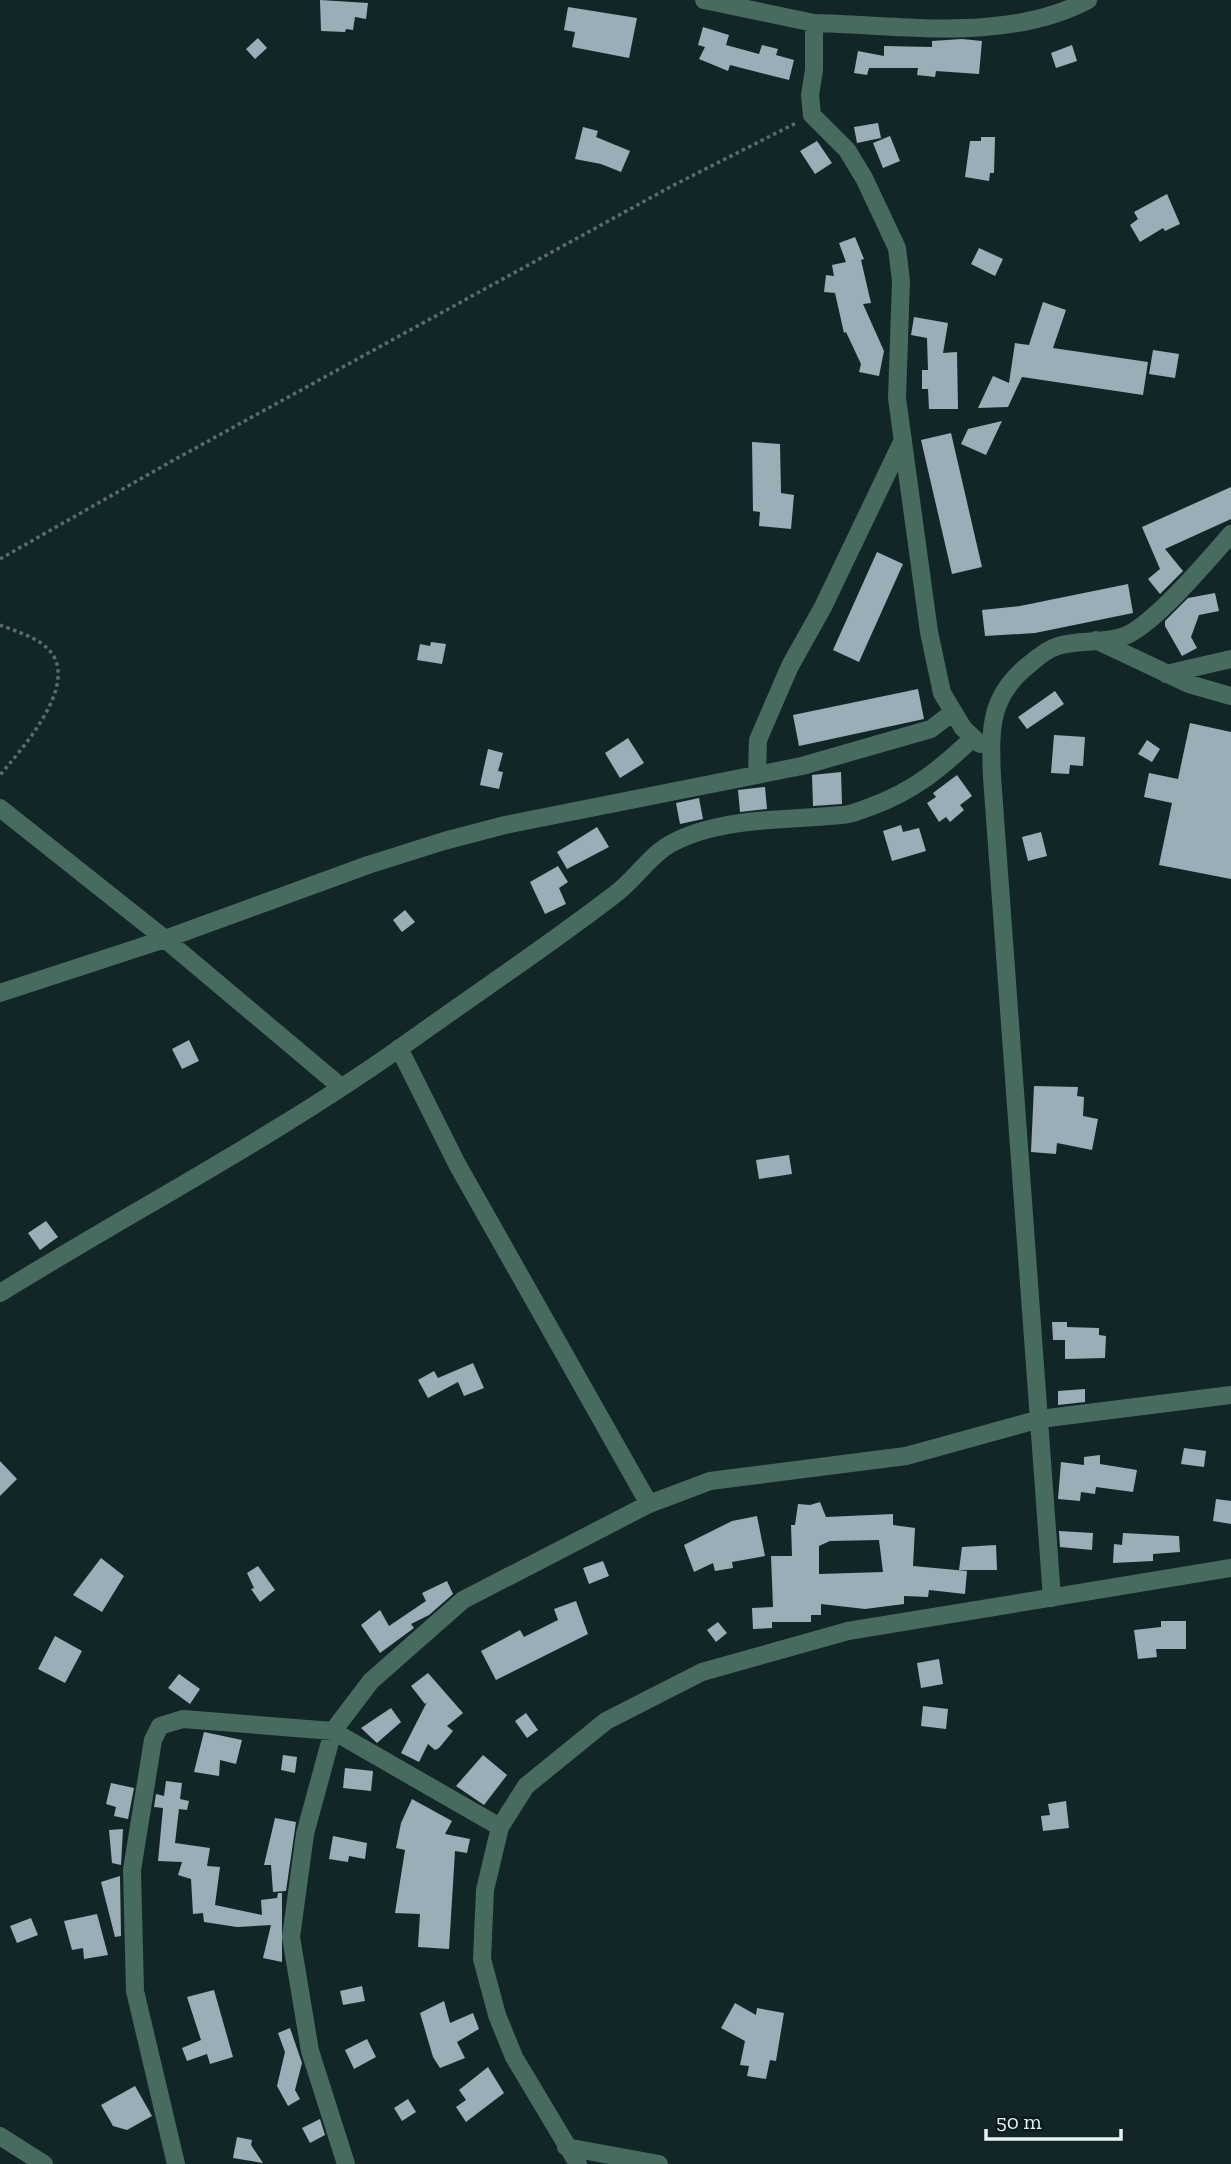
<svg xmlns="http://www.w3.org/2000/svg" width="1231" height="2164" viewBox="0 0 1231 2164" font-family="'Zilla Slab',serif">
	<rect width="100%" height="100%" fill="#132627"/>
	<path fill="#9badb7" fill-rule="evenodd" d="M 320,0 L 368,3 L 366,19 L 355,17 L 353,30 L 346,29 L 345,32 L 321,31 Z
		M 568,7 L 637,18 L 629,58 L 572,47 L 575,32 L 564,30 Z
		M 703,27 L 729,35 L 726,45 L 759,54 L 762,45 L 778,49 L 776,55 L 794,60 L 789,80 L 730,65 L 728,71 L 699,59 L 705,47 L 698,45 Z
		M 258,38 L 267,48 L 255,59 L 246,49 Z
		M 962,39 L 982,41 L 979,74 L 936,71 L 935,77 L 917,75 L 918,68 L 869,68 L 867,75 L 854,73 L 858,51 L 884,56 L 884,46 L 932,47 L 932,41 Z
		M 1072,45 L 1077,61 L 1056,68 L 1051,53 Z
		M 878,123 L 881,138 L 857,143 L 854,127 Z
		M 583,127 L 598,131 L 596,137 L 630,151 L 621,172 L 601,164 L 575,159 Z
		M 890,136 L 900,161 L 883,168 L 873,143 Z
		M 981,137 L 995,137 L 994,173 L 990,173 L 989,181 L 965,177 L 970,141 L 981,141 Z
		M 817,141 L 832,163 L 815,174 L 800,151 Z
		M 1167,194 L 1180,224 L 1165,231 L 1163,228 L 1140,242 L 1130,225 L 1138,219 L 1134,212 Z
		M 855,237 L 864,259 L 861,260 L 871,303 L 863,304 L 884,351 L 879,376 L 859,372 L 861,364 L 846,332 L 844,333 L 835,293 L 824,292 L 826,275 L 834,276 L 832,265 L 846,262 L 839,243 Z
		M 979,248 L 1003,259 L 995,276 L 971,264 Z
		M 1043,302 L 1066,310 L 1053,348 L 1148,362 L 1143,395 L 1022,377 L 1008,407 L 978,408 L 993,376 L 1009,383 L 1015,343 L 1029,345 Z
		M 914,317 L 948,323 L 943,353 L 957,352 L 958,409 L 929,409 L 928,389 L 922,389 L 922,370 L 928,370 L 927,338 L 911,335 Z
		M 1153,350 L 1179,354 L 1175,378 L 1149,374 Z
		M 1002,421 L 986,455 L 961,444 L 968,429 Z
		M 951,433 L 982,567 L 952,574 L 921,440 Z
		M 752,442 L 780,444 L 781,493 L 794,495 L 791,529 L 759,526 L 760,512 L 753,511 Z
		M 1231,487 L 1231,519 L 1165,549 L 1183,571 L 1160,594 L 1148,579 L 1160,569 L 1142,527 Z
		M 877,552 L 903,564 L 859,662 L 833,650 Z
		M 1128,584 L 1133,613 L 1035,633 L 985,636 L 982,610 L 1020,606 Z
		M 1215,593 L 1219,611 L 1199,615 L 1191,637 L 1197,648 L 1182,656 L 1165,626 L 1165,621 L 1188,598 Z
		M 431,642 L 446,644 L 442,664 L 417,660 L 420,644 L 430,646 Z
		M 918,689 L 924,719 L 799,746 L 793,715 Z
		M 1055,691 L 1064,704 L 1027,729 L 1018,717 Z
		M 1190,723 L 1231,732 L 1231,879 L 1159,865 L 1172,803 L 1144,797 L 1149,773 L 1178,779 Z
		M 1054,735 L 1085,737 L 1083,766 L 1070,765 L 1069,774 L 1051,773 Z
		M 628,738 L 644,763 L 620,778 L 605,753 Z
		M 1147,740 L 1160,749 L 1152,762 L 1138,754 Z
		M 488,749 L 503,753 L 498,771 L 503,772 L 499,789 L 480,785 Z
		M 841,772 L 842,804 L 813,806 L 812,775 Z
		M 957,775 L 972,796 L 960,805 L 964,810 L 950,822 L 946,817 L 939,822 L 927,803 L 936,797 L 933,793 Z
		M 765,787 L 767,809 L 740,812 L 738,790 Z
		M 699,798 L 703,819 L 680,824 L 676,803 Z
		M 901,825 L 903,832 L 919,828 L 926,851 L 892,861 L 883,831 Z
		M 597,827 L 609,847 L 567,869 L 557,852 Z
		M 1041,832 L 1047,856 L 1028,861 L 1022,837 Z
		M 558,866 L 568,882 L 559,888 L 566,904 L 545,914 L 530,882 Z
		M 405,910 L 415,922 L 402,932 L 393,920 Z
		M 189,1040 L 199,1061 L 182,1069 L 172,1049 Z
		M 1034,1086 L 1078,1087 L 1077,1096 L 1084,1097 L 1083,1116 L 1098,1119 L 1092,1150 L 1057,1143 L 1056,1154 L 1031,1152 Z
		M 789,1155 L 792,1174 L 759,1179 L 756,1160 Z
		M 46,1221 L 58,1237 L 40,1250 L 28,1233 Z
		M 1052,1322 L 1067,1322 L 1067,1327 L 1099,1328 L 1099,1335 L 1106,1336 L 1105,1358 L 1065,1359 L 1065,1340 L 1053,1340 Z
		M 473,1363 L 484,1388 L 464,1396 L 458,1382 L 428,1398 L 418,1380 L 434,1371 L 438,1378 Z
		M 1085,1389 L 1085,1402 L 1058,1405 L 1058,1391 Z
		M 1184,1448 L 1206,1451 L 1204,1467 L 1181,1464 Z
		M 1100,1455 L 1100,1464 L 1137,1470 L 1133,1492 L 1096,1487 L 1095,1494 L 1081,1492 L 1080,1501 L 1058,1499 L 1061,1462 L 1084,1465 L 1084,1457 Z
		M 0,1461 L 17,1479 L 0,1496 Z
		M 1216,1499 L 1231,1501 L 1231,1524 L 1213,1521 Z
		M 820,1502 L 826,1517 L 893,1514 L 893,1525 L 915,1528 L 913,1566 L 967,1571 L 965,1594 L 929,1590 L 928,1597 L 904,1596 L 904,1604 L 865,1609 L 821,1604 L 821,1615 L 811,1615 L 811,1622 L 772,1622 L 772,1628 L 753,1629 L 752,1608 L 773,1607 L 771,1556 L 792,1556 L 791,1525 L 795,1525 L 798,1504 L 810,1505 ZM 879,1540 L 883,1572 L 819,1574 L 819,1546 L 830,1541 Z
		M 757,1516 L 765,1556 L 732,1562 L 733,1568 L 715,1571 L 713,1563 L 694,1572 L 684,1545 L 732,1521 Z
		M 1059,1531 L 1093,1533 L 1092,1550 L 1060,1547 Z
		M 1123,1533 L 1179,1536 L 1180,1552 L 1153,1554 L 1153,1561 L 1113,1563 L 1114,1544 L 1122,1545 Z
		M 996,1545 L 997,1570 L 959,1570 L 962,1547 Z
		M 101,1558 L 124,1576 L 102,1612 L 73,1595 Z
		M 603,1561 L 609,1576 L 589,1584 L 583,1568 Z
		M 258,1566 L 275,1590 L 260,1602 L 251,1589 L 254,1588 L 247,1573 Z
		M 447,1581 L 453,1594 L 429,1615 L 411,1624 L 414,1628 L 380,1653 L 361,1625 L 380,1610 L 389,1626 L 426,1601 L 422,1593 Z
		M 576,1601 L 588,1634 L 496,1680 L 481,1651 L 520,1630 L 524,1637 L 558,1620 L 554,1609 Z
		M 1161,1621 L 1186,1621 L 1186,1649 L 1156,1649 L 1157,1657 L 1138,1659 L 1134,1630 L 1161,1627 Z
		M 718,1622 L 727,1633 L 716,1642 L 707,1630 Z
		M 55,1636 L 82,1651 L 65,1683 L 38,1669 Z
		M 939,1659 L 943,1684 L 921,1688 L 917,1663 Z
		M 428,1673 L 463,1713 L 447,1726 L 453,1731 L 439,1748 L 435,1750 L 428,1744 L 419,1762 L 401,1753 L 427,1702 L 425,1704 L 411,1686 Z
		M 179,1674 L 200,1689 L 190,1704 L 168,1688 Z
		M 923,1706 L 948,1709 L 946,1729 L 921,1726 Z
		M 391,1708 L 401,1722 L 377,1743 L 361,1728 Z
		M 526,1713 L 538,1730 L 527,1738 L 515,1721 Z
		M 204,1732 L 242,1740 L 236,1764 L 220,1760 L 219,1776 L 194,1772 Z
		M 283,1755 L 297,1757 L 295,1773 L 281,1770 Z
		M 483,1755 L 507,1775 L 484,1805 L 456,1786 Z
		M 345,1768 L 373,1771 L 371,1791 L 343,1788 Z
		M 166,1781 L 182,1783 L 180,1799 L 189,1801 L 187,1810 L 179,1809 L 175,1843 L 210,1848 L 207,1866 L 220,1867 L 215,1905 L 262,1915 L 261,1900 L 277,1898 L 278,1893 L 282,1893 L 282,1962 L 263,1958 L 271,1925 L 237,1927 L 204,1922 L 203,1913 L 193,1914 L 191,1879 L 178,1875 L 182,1862 L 158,1861 L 163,1808 L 154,1807 L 156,1794 L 164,1796 Z
		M 111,1783 L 134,1788 L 128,1819 L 114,1816 L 116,1807 L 106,1804 Z
		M 412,1799 L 452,1821 L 445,1834 L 470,1839 L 467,1853 L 455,1851 L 449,1949 L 418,1947 L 420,1914 L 395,1913 L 405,1850 L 396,1848 L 401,1823 Z
		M 1066,1801 L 1069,1828 L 1043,1831 L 1041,1816 L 1050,1815 L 1048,1804 Z
		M 275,1818 L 296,1822 L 286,1891 L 273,1892 L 271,1865 L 264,1865 Z
		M 123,1829 L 121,1865 L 112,1863 L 109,1830 Z
		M 333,1836 L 367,1843 L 365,1859 L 349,1856 L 348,1862 L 329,1859 Z
		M 120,1876 L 121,1936 L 115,1937 L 101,1882 Z
		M 97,1914 L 108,1955 L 84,1959 L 83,1948 L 72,1950 L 64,1921 Z
		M 31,1918 L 38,1935 L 17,1943 L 10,1926 Z
		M 362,1986 L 365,2001 L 343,2005 L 340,1991 Z
		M 214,1990 L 233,2057 L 210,2064 L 207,2054 L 187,2061 L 182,2048 L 201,2040 L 187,1997 Z
		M 444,2001 L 450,2023 L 473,2013 L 479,2029 L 457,2042 L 465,2058 L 440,2068 L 433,2057 L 420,2013 Z
		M 735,2003 L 756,2015 L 757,2008 L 784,2013 L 776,2061 L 770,2060 L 766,2079 L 747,2076 L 749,2066 L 740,2065 L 745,2041 L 721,2028 Z
		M 290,2028 L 302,2063 L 295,2090 L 300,2099 L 288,2106 L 277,2086 L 285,2052 L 278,2033 Z
		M 367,2039 L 376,2057 L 354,2069 L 345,2050 Z
		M 488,2067 L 504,2093 L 466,2122 L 456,2107 L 466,2100 L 459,2090 Z
		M 135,2086 L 152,2116 L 127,2130 L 113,2126 L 101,2105 Z
		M 408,2099 L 416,2112 L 402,2121 L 394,2108 Z
		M 320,2119 L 325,2135 L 310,2143 L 302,2128 Z
		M 237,2137 L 252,2140 L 251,2145 L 263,2163 L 233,2158 Z"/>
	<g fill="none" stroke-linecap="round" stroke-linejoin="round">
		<path stroke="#5c6c6d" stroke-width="3.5" stroke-dasharray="3.5 3.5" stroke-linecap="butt" d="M 0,559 L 172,461 L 672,186 L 798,122
			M 0,625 C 17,632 42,638 53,655 C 75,690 21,750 0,775"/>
		<path stroke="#486b60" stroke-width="18" d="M 704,0 L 814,23 L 814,70 L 810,95 L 812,115 L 847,150 L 864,178 L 897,248 L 901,281 L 897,398 L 929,632 L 942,693 L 963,728 L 980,744
			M 814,23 C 902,25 1007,43 1088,0
			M 1096,640 L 1189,684 L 1231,696
			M 1166,674 L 1231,659
			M 757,775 L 758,740 L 790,666 L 823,607 L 903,440
			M 0,808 L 165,939 L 341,1087
			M 0,993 L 165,939 L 368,865 L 444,841 L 505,825 L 802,766 L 931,729 L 953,712
			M 399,1048 L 457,1164 L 649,1504
			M 0,1293 C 133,1211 272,1138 400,1048 C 471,997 545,948 614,895 C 636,879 650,854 674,842 C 722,817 790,820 842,815 C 851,815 861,810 870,807 C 914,791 940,769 973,738
			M 1052,1598 L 992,777 C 990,728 989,695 1031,663 C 1039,656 1048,649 1058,646 C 1080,639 1107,644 1127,635 C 1157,621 1208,560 1231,534
			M 0,2136 L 44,2164
			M 566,2147 L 659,2164
			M 176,2164 L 135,1991 L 132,1870 L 153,1740 L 160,1726 L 183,1719 L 333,1731 L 500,1827
			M 346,2164 L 310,2051 L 291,1937 L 305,1834 L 333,1731 L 371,1681 L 463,1600 L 649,1504 L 710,1481 L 906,1456 L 1040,1419 L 1231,1395
			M 578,2164 L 514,2057 L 497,2015 L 482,1959 L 485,1890 L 500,1827 L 526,1786 L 606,1721 L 702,1672 L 848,1631 L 1231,1568"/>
	</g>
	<path d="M986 2129v10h135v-10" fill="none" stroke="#e8f4f4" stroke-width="3.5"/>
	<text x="996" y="2129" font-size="21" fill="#e8f4f4" stroke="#0a1c1e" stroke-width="5" paint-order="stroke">50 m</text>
</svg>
